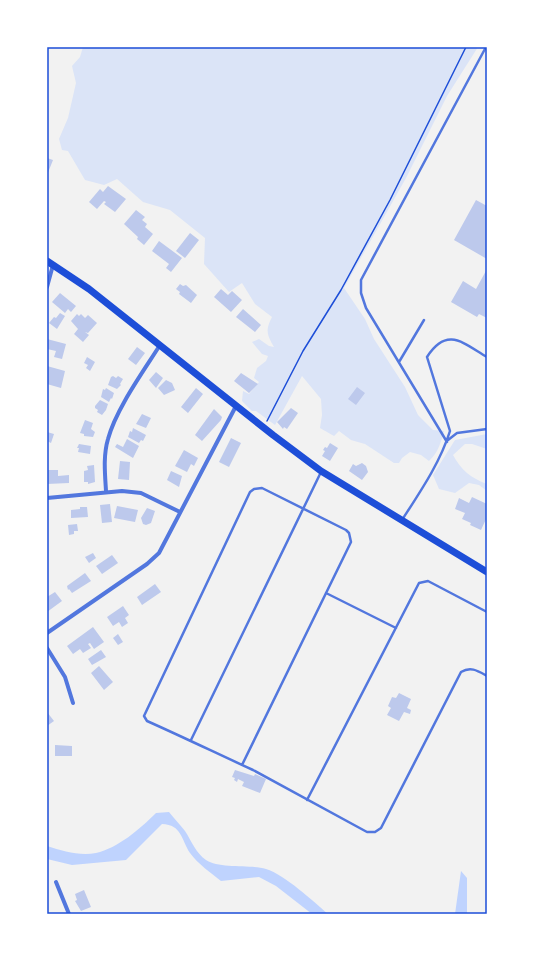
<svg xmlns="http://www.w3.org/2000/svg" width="534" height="961" viewBox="0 0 534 961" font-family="Commissioner,sans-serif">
	<rect width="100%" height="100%" fill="#f2f2f2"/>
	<path fill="#dbe4f7" d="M 83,47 L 478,47 L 447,96 L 406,178 L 344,288 L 365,319 L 374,339 L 405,387 L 418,415 L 433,430 L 444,431 C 441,442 438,453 429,461 L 421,455 L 410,452 L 402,458 L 399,463 L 394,463 L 365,444 L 351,440 L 339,431 L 334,436 L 320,428 L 322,415 L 321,399 L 302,376 L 275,425 L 256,411 L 252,411 L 242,401 L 243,391 L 249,394 L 259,382 L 254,378 L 257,368 L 266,361 L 268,356 L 262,354 L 252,342 L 259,339 L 269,346 L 274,347 C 267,335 265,330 272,317 L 255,304 L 242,283 L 229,292 L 204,264 L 205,238 L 170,210 L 143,202 L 117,179 L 104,185 L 85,180 L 68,151 L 62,150 L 59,139 L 68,118 L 76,83 L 72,66 L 80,57 Z
		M 487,434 L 487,449 L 472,444 L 465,444 L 453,455 C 461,470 471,478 487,484 L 487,491 L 479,485 L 469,483 L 455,493 L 439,489 L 433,475 L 455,440 Z"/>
	<path fill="#bfd3fe" d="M 169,812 C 174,818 180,825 185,831 C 192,842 196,853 206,860 C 219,869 249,864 266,869 C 285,875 313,901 328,914 L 312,914 L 276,886 L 259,877 L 221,881 C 211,873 198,864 190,853 C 181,839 182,825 162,824 L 126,860 L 72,865 L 47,859 L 47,846 C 63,851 79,856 96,853 C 118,848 140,829 156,813 Z
		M 461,871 L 467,878 L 467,914 L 455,914 Z"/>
	<path fill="#bdc9ec" d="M 47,158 L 53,160 L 47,175 Z
		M 108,186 L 126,199 L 115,212 L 104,204 L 106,202 L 104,201 L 97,209 L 89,202 L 100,189 L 103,192 Z
		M 476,200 L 487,206 L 487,259 L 454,240 Z
		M 136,210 L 145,217 L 142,220 L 147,224 L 145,227 L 153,234 L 144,245 L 137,239 L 138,237 L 124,224 Z
		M 190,233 L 199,240 L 185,258 L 176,251 Z
		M 159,241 L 182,258 L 171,272 L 166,268 L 169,264 L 152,251 Z
		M 487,269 L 487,318 L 479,314 L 477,317 L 451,302 L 463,281 L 476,289 Z
		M 180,284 L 183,286 L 186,285 L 197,295 L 191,303 L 179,294 L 180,292 L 176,289 Z
		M 221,289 L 228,295 L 232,291 L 242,300 L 231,312 L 214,297 Z
		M 60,293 L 76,306 L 71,312 L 68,309 L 65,313 L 52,302 Z
		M 243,309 L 261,325 L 255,332 L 236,317 Z
		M 60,313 L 65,316 L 57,329 L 49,323 L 54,317 L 56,318 Z
		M 77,314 L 79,316 L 81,314 L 85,318 L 88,315 L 97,323 L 88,333 L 85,332 L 89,335 L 83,342 L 74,334 L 78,329 L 71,321 Z
		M 47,339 L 66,344 L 62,359 L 54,357 L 56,351 L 47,349 Z
		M 137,347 L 145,353 L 136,365 L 128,359 Z
		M 87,357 L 95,362 L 90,371 L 86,368 L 88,365 L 84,363 Z
		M 47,366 L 65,371 L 61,388 L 47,384 Z
		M 156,372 L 163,378 L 156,388 L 149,380 Z
		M 241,373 L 258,384 L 249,393 L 234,381 Z
		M 113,376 L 116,378 L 118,376 L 123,379 L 120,384 L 121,385 L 117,389 L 108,385 L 111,377 Z
		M 166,380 L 172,383 L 175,390 L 164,395 L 158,388 Z
		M 357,387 L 365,393 L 356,405 L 348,399 Z
		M 106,388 L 114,393 L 112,399 L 111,398 L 109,402 L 101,397 L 103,389 L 105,390 Z
		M 196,388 L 203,394 L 188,413 L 181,407 Z
		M 100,400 L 108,404 L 106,410 L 102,415 L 97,412 L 98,410 L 95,408 L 95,406 Z
		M 291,408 L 298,413 L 287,429 L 284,427 L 283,429 L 277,422 Z
		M 214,409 L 222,417 L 221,420 L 202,441 L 195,435 Z
		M 142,414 L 151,418 L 146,428 L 136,424 Z
		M 85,420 L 93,423 L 91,429 L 95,432 L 93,437 L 84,436 L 84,434 L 80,433 Z
		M 133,428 L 146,435 L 143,441 L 141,440 L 139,443 L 128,437 L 130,431 L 132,432 Z
		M 47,432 L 54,434 L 51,443 L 47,441 Z
		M 231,438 L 241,443 L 229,467 L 219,462 Z
		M 127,439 L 139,446 L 133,458 L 115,447 L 117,444 L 123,447 Z
		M 330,443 L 338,448 L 330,461 L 322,456 L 325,451 L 323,450 L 325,447 L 327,448 Z
		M 79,444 L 91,446 L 90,454 L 78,452 L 79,448 L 77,448 Z
		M 184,450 L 198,458 L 194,466 L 191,464 L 187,472 L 175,466 Z
		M 120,461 L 130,462 L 129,480 L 118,479 Z
		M 362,463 L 366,466 L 368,472 L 362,480 L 349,471 L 353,464 L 356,466 Z
		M 94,465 L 95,482 L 88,484 L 88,482 L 84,482 L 84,471 L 88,470 L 87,466 Z
		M 47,470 L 58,470 L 58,476 L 69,475 L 69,483 L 47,484 Z
		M 171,471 L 182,476 L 179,487 L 167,480 Z
		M 472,497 L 487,504 L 487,517 L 481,530 L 470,525 L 471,523 L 462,519 L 465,513 L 455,509 L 459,498 L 469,503 Z
		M 110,504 L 112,522 L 102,523 L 100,505 Z
		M 117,506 L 138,510 L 135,522 L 114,518 Z
		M 80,507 L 87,507 L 88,517 L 71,518 L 71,510 L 80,509 Z
		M 147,508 L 155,511 L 151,523 L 146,525 L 143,524 L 141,518 Z
		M 77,524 L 78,531 L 74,531 L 74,534 L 69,535 L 68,525 Z
		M 93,553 L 96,558 L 89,563 L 85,557 Z
		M 112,555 L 118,563 L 102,574 L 96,566 Z
		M 85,573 L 91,581 L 72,593 L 69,589 L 68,590 L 67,586 Z
		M 155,584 L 161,592 L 142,605 L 137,597 Z
		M 55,592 L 62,601 L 47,612 L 47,597 Z
		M 123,606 L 129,615 L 125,618 L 128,623 L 122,627 L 119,622 L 113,626 L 107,617 Z
		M 93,627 L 104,642 L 94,649 L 90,643 L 88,644 L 91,648 L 83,653 L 80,649 L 73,654 L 67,646 Z
		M 118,634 L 123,642 L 118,645 L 113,638 Z
		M 101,650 L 106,657 L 92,665 L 88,659 Z
		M 99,666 L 113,682 L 104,690 L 91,673 Z
		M 399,693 L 411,699 L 407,708 L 411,710 L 410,714 L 404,712 L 399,721 L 387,715 L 391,708 L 388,706 L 392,697 L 396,698 Z
		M 47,712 L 54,721 L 47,726 Z
		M 55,745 L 72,746 L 72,756 L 55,756 Z
		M 235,770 L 254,776 L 255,774 L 266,779 L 260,793 L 242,786 L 244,782 L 238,779 L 237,782 L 234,780 L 235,778 L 232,777 Z
		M 84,890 L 91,907 L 81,911 L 75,901 L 77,900 L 75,894 Z"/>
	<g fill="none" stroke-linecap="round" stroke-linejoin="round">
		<path stroke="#1d4ed8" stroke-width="1.5" d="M 267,421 L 303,351 L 341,290 L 390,200 L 466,47"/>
		<path stroke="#5277de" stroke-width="2.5" d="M 399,362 L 424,320
			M 448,440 L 457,433 L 487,429
			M 447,442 L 366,308 L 361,293 L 361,280 L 486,47
			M 402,520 C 420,492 440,463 450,431 L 427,357 C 447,326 463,343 487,357
			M 326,593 L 396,628
			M 191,740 L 321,472
			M 242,765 L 351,542 L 349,533 L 346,530 L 262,488 L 254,489 L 250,492 L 144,716 L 147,721 C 183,737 218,754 253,770 L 367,832 L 375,832 L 381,828 L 461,672 C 471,666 478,671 487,676
			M 307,800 L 419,583 L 428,581 L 487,612"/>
		<path stroke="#5277de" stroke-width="4" d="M 47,287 L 53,265
			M 106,491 C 105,474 103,456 108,439 C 116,409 143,372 160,345
			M 47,498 L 122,491 L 141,493 L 180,512
			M 47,633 L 147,564 L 159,553 L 236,406
			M 47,648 L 65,677 L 73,703
			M 56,882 L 69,914"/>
		<path stroke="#1d4ed8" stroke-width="7" d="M 47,261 L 89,289 L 273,435 L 321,471 L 487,572"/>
	</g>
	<rect width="534" height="961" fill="none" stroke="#ffffff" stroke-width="96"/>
	<rect x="48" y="48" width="438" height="865" fill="none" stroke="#1d4ed8" stroke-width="1.5"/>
</svg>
